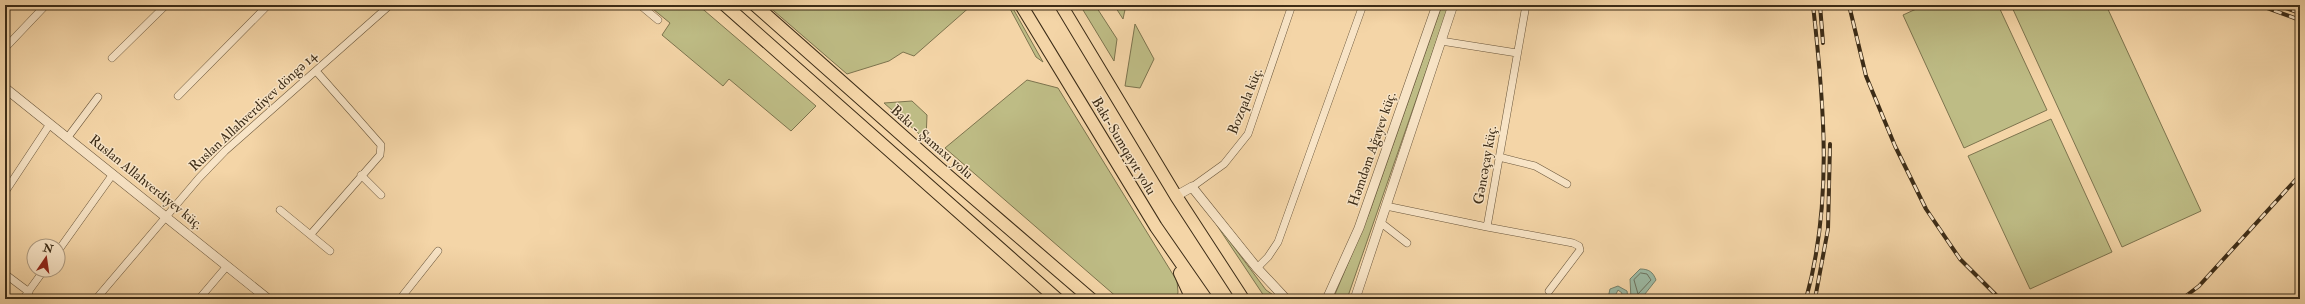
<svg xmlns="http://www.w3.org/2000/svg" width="2305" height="304" viewBox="0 0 2305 304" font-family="'IM FELL Double Pica',serif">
	<rect width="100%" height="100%" fill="#f4d5a7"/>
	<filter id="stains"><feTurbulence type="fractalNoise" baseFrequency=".005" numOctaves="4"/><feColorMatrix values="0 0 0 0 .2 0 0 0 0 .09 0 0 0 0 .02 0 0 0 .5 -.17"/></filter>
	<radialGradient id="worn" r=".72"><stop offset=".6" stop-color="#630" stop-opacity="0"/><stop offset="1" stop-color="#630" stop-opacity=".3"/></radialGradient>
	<path fill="#bebc85" stroke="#7d744e" d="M 648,5 L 698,5 L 816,106 L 791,131 L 729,79 L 723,86 L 662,35 L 670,23 Z
		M 767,5 L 972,5 L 914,56 L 903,52 L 889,61 L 847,74 Z
		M 1008,5 L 1011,5 L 1043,62 L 1036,57 Z
		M 1080,5 L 1095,5 L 1117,39 L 1114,61 Z
		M 1114,5 L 1126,5 L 1123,19 Z
		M 1442,5 L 1449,5 L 1347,299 L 1333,299 L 1370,211 Z
		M 1925,5 L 1998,5 L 2047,110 L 1964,148 L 1903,15 Z
		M 2011,5 L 2106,5 L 2201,211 L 2122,247 Z
		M 1135,24 L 1154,59 L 1140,88 L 1125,86 Z
		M 1027,80 L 1058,88 L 1177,281 L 1178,292 L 1177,299 L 1119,299 L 945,148 Z
		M 912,101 L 927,115 L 926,140 L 884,103 Z
		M 2051,119 L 2112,252 L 2030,289 L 1968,156 Z
		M 1210,215 L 1266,290 L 1279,299 L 1266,299 Z"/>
	<path fill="#9cb9a3" stroke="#76816b" d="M 1640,269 C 1649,269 1653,272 1656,280 L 1641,299 L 1631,299 L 1630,279 Z
		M 1618,286 L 1627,291 L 1628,299 L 1620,299 L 1622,293 L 1618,290 L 1614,298 L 1608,298 L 1610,289 Z"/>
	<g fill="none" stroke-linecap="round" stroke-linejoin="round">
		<path stroke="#6c725d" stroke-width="1" d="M 1641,273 L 1647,274 L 1651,280 L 1638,294 L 1634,280 Z"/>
		<g stroke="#6a563b" stroke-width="8">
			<path id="minor" d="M 640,5 L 658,20
				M 1441,41 L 1517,53
				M 5,48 L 43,8 L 40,5
				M 112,58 L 166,5
				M 178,96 L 268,5
				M 68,137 L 98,97
				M 1499,157 L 1535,166 L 1567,184
				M 361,175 L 381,195
				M 1192,187 L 1224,164 L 1248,134 L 1292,5
				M 5,192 L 50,124
				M 1386,206 L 1487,227 L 1526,5
				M 280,210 L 330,251
				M 1380,222 L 1407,243
				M 1487,227 L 1573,243 L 1579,246 L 1580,250 L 1549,291
				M 311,234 L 380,155 L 381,145 L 316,71
				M 58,251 L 113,174
				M 1257,268 L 1268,257 L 1278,242 L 1363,5
				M 5,274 L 29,292
				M 23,299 L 44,270
				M 96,299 L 199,178 L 225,151 L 390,5
				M 199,299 L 227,266
				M 400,299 L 438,251"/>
		</g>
		<g stroke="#6a563b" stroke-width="10">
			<path id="tertiary" d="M 5,88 L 268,299
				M 1176,196 L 1192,187 L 1257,268 L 1286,299
				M 1327,299 L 1359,228 L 1437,5
				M 1355,299 L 1453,5"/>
		</g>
		<g stroke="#3c2c17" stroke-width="14">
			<path id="trunk" d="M 725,5 L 1057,299
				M 755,5 L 939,168 L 1091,299
				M 1021,5 L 1156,227 L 1206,299
				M 1061,5 L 1176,196 L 1243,299
				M 1180,273 L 1192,299"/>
		</g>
		<use href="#minor" stroke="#f8e4c6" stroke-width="7"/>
		<use href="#tertiary" stroke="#f8e4c6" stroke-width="9"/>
		<use href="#trunk" stroke="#f4d5a7" stroke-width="12"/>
		<g stroke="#3c2c17" stroke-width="4">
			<path id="rail" d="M 1820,5 L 1823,43
				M 1849,5 L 1866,76 L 1895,146 L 1926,209 L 1960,259 L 2000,299
				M 2259,5 L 2300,20
				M 2277,5 L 2300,13
				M 1806,299 C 1833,202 1824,103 1813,5
				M 1815,299 L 1828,229 L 1830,144
				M 2182,299 L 2199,286 L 2300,175"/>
		</g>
		<use href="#rail" stroke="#f8e4c6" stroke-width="2.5" stroke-dasharray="8" stroke-linecap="butt"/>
	</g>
	<g text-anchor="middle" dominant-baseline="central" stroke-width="3" stroke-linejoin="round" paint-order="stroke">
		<g font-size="14" fill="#3c2c17" stroke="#f8e4c6">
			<text transform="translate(1245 101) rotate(-68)">Bozqala küç.</text>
			<text transform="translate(253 111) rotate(-43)">Ruslan Allahverdiyev döngə 14</text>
			<text transform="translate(932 142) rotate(41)">Bakı - Şamaxı yolu</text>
			<text transform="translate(1124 146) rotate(59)">Bakı-Sumqayıt yolu</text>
			<text transform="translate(1372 149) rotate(-71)">Həmdəm Ağayev küç.</text>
			<text transform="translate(1485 165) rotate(-80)">Gəncəçay küç.</text>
			<text transform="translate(146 182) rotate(39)">Ruslan Allahverdiyev küç.</text>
		</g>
	</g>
	<rect width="2305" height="304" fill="none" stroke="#f4d5a7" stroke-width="20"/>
	<rect x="6" y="6" width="2293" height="292" fill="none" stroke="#3c2c17" stroke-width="2"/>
	<rect x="10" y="10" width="2285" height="284" fill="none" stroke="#3c2c17"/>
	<g transform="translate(46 258) rotate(13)"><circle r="19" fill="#f8e4c6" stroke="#ad9a80"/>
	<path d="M0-3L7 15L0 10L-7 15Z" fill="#8f2418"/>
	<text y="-6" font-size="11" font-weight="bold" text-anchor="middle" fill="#3c2c17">N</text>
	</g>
	<rect width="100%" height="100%" filter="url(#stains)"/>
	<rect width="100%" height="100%" fill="url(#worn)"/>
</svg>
